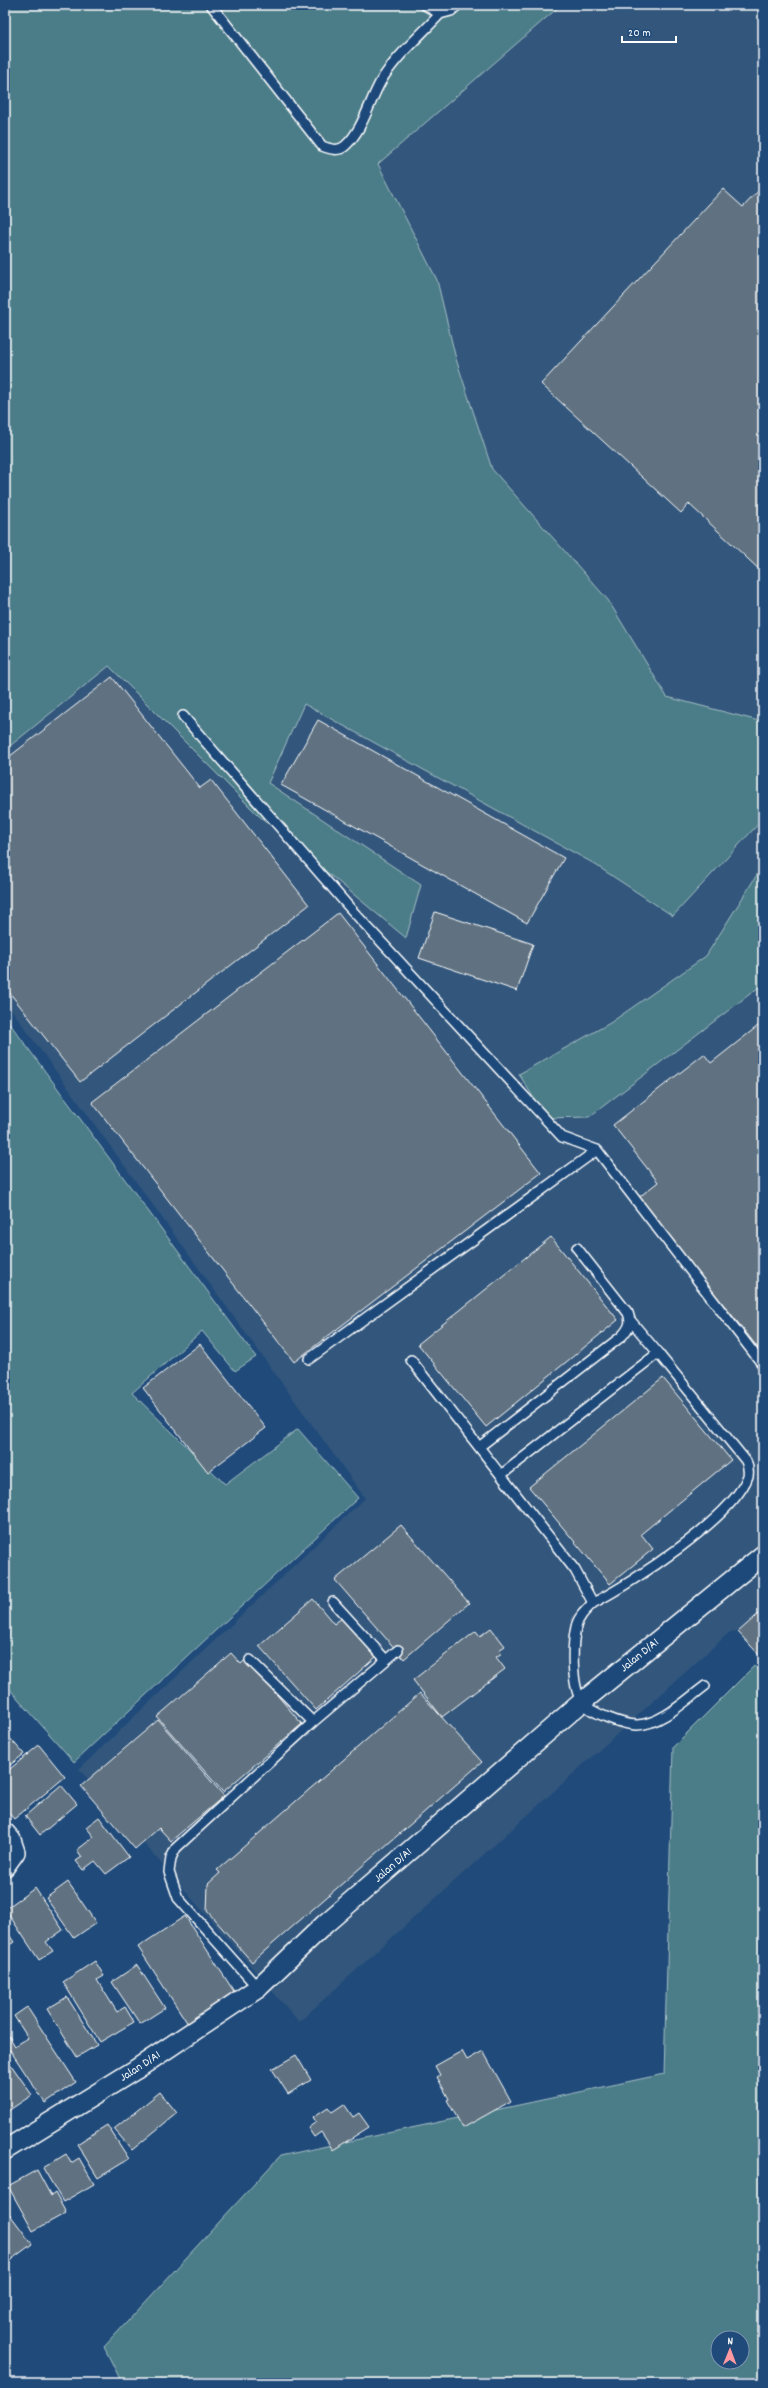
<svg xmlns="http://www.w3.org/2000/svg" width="768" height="2388" viewBox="0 0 768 2388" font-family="Dekko,sans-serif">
	<rect width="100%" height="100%" fill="#1f4a7a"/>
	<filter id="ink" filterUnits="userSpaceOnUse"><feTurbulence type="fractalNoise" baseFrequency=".025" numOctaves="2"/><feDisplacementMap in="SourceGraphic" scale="8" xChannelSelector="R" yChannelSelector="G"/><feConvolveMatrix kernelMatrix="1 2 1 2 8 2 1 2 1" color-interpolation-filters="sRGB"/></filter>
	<g filter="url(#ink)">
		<path fill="#32567c" d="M 204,5 L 763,5 L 763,1628 L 730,1632 L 299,2022 L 79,1769 L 365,1498 L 5,1001 L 5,674 L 445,312 Z"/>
		<path fill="#4b7d88" stroke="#a5bec4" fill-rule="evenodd" d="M 5,5 L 561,5 L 378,164 L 437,280 L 456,359 L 492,469 L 608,600 L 667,697 L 763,722 L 763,819 L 673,916 L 591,862 L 304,704 L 268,783 L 421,885 L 406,938 L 258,815 L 109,666 L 5,750 Z
			M 763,865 L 763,984 L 589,1117 L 546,1118 L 519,1074 L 610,1023 L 706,956 Z
			M 5,1017 L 256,1357 L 235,1371 L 202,1331 L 132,1393 L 225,1484 L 298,1429 L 358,1498 L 74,1762 L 5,1684 Z
			M 754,1666 L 763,1672 L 763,2383 L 122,2383 L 104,2347 L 280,2156 L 664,2074 L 673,1747 ZM 718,2338 L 742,2338 L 742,2362 L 718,2362 Z"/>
		<path fill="#607281" stroke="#fff" d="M 763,186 L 763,573 L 689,504 L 681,513 L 541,384 L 723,189 L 743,207 Z
			M 112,677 L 200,788 L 211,780 L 309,905 L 80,1082 L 5,987 L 5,760 Z
			M 318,720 L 564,858 L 527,923 L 281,785 Z
			M 435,912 L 533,944 L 517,991 L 419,958 Z
			M 338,913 L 541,1173 L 294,1362 L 92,1102 Z
			M 763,1022 L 763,1354 L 638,1198 L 658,1182 L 613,1125 L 704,1054 L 711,1063 Z
			M 551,1237 L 618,1320 L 486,1427 L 418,1344 Z
			M 200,1344 L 266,1428 L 208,1472 L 143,1388 Z
			M 663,1378 L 731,1460 L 641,1534 L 653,1549 L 610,1584 L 529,1487 Z
			M 401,1525 L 469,1603 L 404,1659 L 335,1580 Z
			M 313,1599 L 334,1624 L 343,1617 L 377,1656 L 316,1710 L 259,1646 Z
			M 763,1610 L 763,1659 L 738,1632 Z
			M 491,1628 L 505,1646 L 499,1650 L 502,1653 L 496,1657 L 505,1669 L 442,1717 L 413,1680 L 476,1631 L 480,1636 Z
			M 231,1653 L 241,1664 L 246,1659 L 302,1724 L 223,1792 L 157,1717 Z
			M 420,1693 L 482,1762 L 252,1962 L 207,1911 L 208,1884 L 220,1873 L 217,1870 Z
			M 158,1720 L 224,1796 L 171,1841 L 159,1828 L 135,1849 L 81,1786 Z
			M 8,1736 L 24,1754 L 5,1769 L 5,1739 Z
			M 39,1745 L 65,1777 L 14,1819 L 5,1809 L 5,1773 Z
			M 61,1785 L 77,1804 L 40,1835 L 25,1816 Z
			M 99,1817 L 129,1857 L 106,1874 L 95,1861 L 83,1870 L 76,1861 L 82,1857 L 77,1850 L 94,1837 L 86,1827 Z
			M 68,1882 L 96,1923 L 74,1938 L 46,1898 Z
			M 35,1888 L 63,1930 L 46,1942 L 53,1951 L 39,1960 L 5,1909 Z
			M 185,1916 L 235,1993 L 188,2024 L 138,1947 Z
			M 5,1929 L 14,1942 L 5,1948 Z
			M 95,1961 L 104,1976 L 97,1980 L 117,2012 L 125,2007 L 134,2022 L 100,2042 L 63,1982 Z
			M 137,1965 L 165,2008 L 140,2024 L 112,1982 Z
			M 67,1997 L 97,2045 L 77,2057 L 47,2009 Z
			M 27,2007 L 76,2082 L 45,2103 L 10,2050 L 5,2053 L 5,2030 L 15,2046 L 28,2038 L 14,2016 Z
			M 462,2051 L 467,2060 L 483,2051 L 511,2101 L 463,2128 L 447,2100 L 449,2099 L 437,2077 L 440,2075 L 435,2066 Z
			M 296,2055 L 311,2080 L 288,2094 L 272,2069 Z
			M 7,2059 L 32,2095 L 5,2113 L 5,2061 Z
			M 160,2092 L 177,2113 L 132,2150 L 114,2129 Z
			M 344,2104 L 353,2117 L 359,2113 L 369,2127 L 333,2150 L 321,2132 L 314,2137 L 308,2128 L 316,2122 L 313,2117 L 328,2107 L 332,2112 Z
			M 107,2125 L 129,2159 L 98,2178 L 77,2144 Z
			M 66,2154 L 71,2163 L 79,2158 L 94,2184 L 63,2202 L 43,2168 Z
			M 37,2170 L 51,2196 L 55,2193 L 66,2213 L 33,2231 L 8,2186 Z
			M 5,2208 L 32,2244 L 8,2262 L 5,2258 Z"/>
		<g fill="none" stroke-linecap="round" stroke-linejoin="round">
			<g stroke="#fff" stroke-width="12">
				<path id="service" d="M 211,5 L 322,146 C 330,149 338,152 345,146 C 363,130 369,102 381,81 C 396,56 420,36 440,14
					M 425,5 L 440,14 L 451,11 L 458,5
					M 183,716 L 349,907 L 562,1137 L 597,1150 L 763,1365
					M 309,1359 L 597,1150
					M 411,1360 L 575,1570 L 593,1603 C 586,1610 578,1617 576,1627 C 572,1645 571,1686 582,1702 C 590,1713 624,1725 637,1725 C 662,1724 686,1700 705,1686
					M 479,1447 L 622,1336 C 629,1328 632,1323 628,1313 L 577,1248
					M 501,1475 L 658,1353 L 631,1321
					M 333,1602 L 386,1660
					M 593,1603 C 632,1583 734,1517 748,1476 C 749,1471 748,1466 746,1461 L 658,1353
					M 250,1660 L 313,1722
					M 258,1988 L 178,1898 L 169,1872 L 171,1858 L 176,1848 L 313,1722 L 398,1650"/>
			</g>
			<g stroke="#fff" stroke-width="22">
				<g id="minor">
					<path d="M 5,1833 L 11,1840 L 15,1852 L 5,1866"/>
					<path id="s1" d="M 5,2150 L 135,2070 L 258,1988 L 325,1924 L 582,1702 L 763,1555"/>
				</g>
			</g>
			<use href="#service" stroke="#1f4a7a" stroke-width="9"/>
			<use href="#minor" stroke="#1f4a7a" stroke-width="19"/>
		</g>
	</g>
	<g text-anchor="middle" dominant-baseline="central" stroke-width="3" stroke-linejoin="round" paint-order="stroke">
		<g font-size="12" fill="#fff" stroke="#1f4a7a">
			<text stroke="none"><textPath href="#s1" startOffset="807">Jalan D/A1</textPath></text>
			<text stroke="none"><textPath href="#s1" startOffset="483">Jalan D/A1</textPath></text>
			<text stroke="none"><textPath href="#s1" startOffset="159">Jalan D/A1</textPath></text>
		</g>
	</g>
	<rect width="768" height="2388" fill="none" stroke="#1f4a7a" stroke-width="20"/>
	<rect x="10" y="10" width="748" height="2368" fill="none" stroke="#fff" stroke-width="1.5" filter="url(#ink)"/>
	<g transform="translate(730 2350) rotate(1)"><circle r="19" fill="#1f4a7a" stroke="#7992af"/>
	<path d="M0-3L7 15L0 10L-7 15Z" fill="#ff9aa2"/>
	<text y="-6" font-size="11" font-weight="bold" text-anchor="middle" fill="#ffffff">N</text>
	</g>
	<path d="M622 36v6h54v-6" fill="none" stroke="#ffffff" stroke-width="2"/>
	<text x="628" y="36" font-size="12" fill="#ffffff" stroke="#1f4a7a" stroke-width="3" paint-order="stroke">20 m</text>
</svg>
